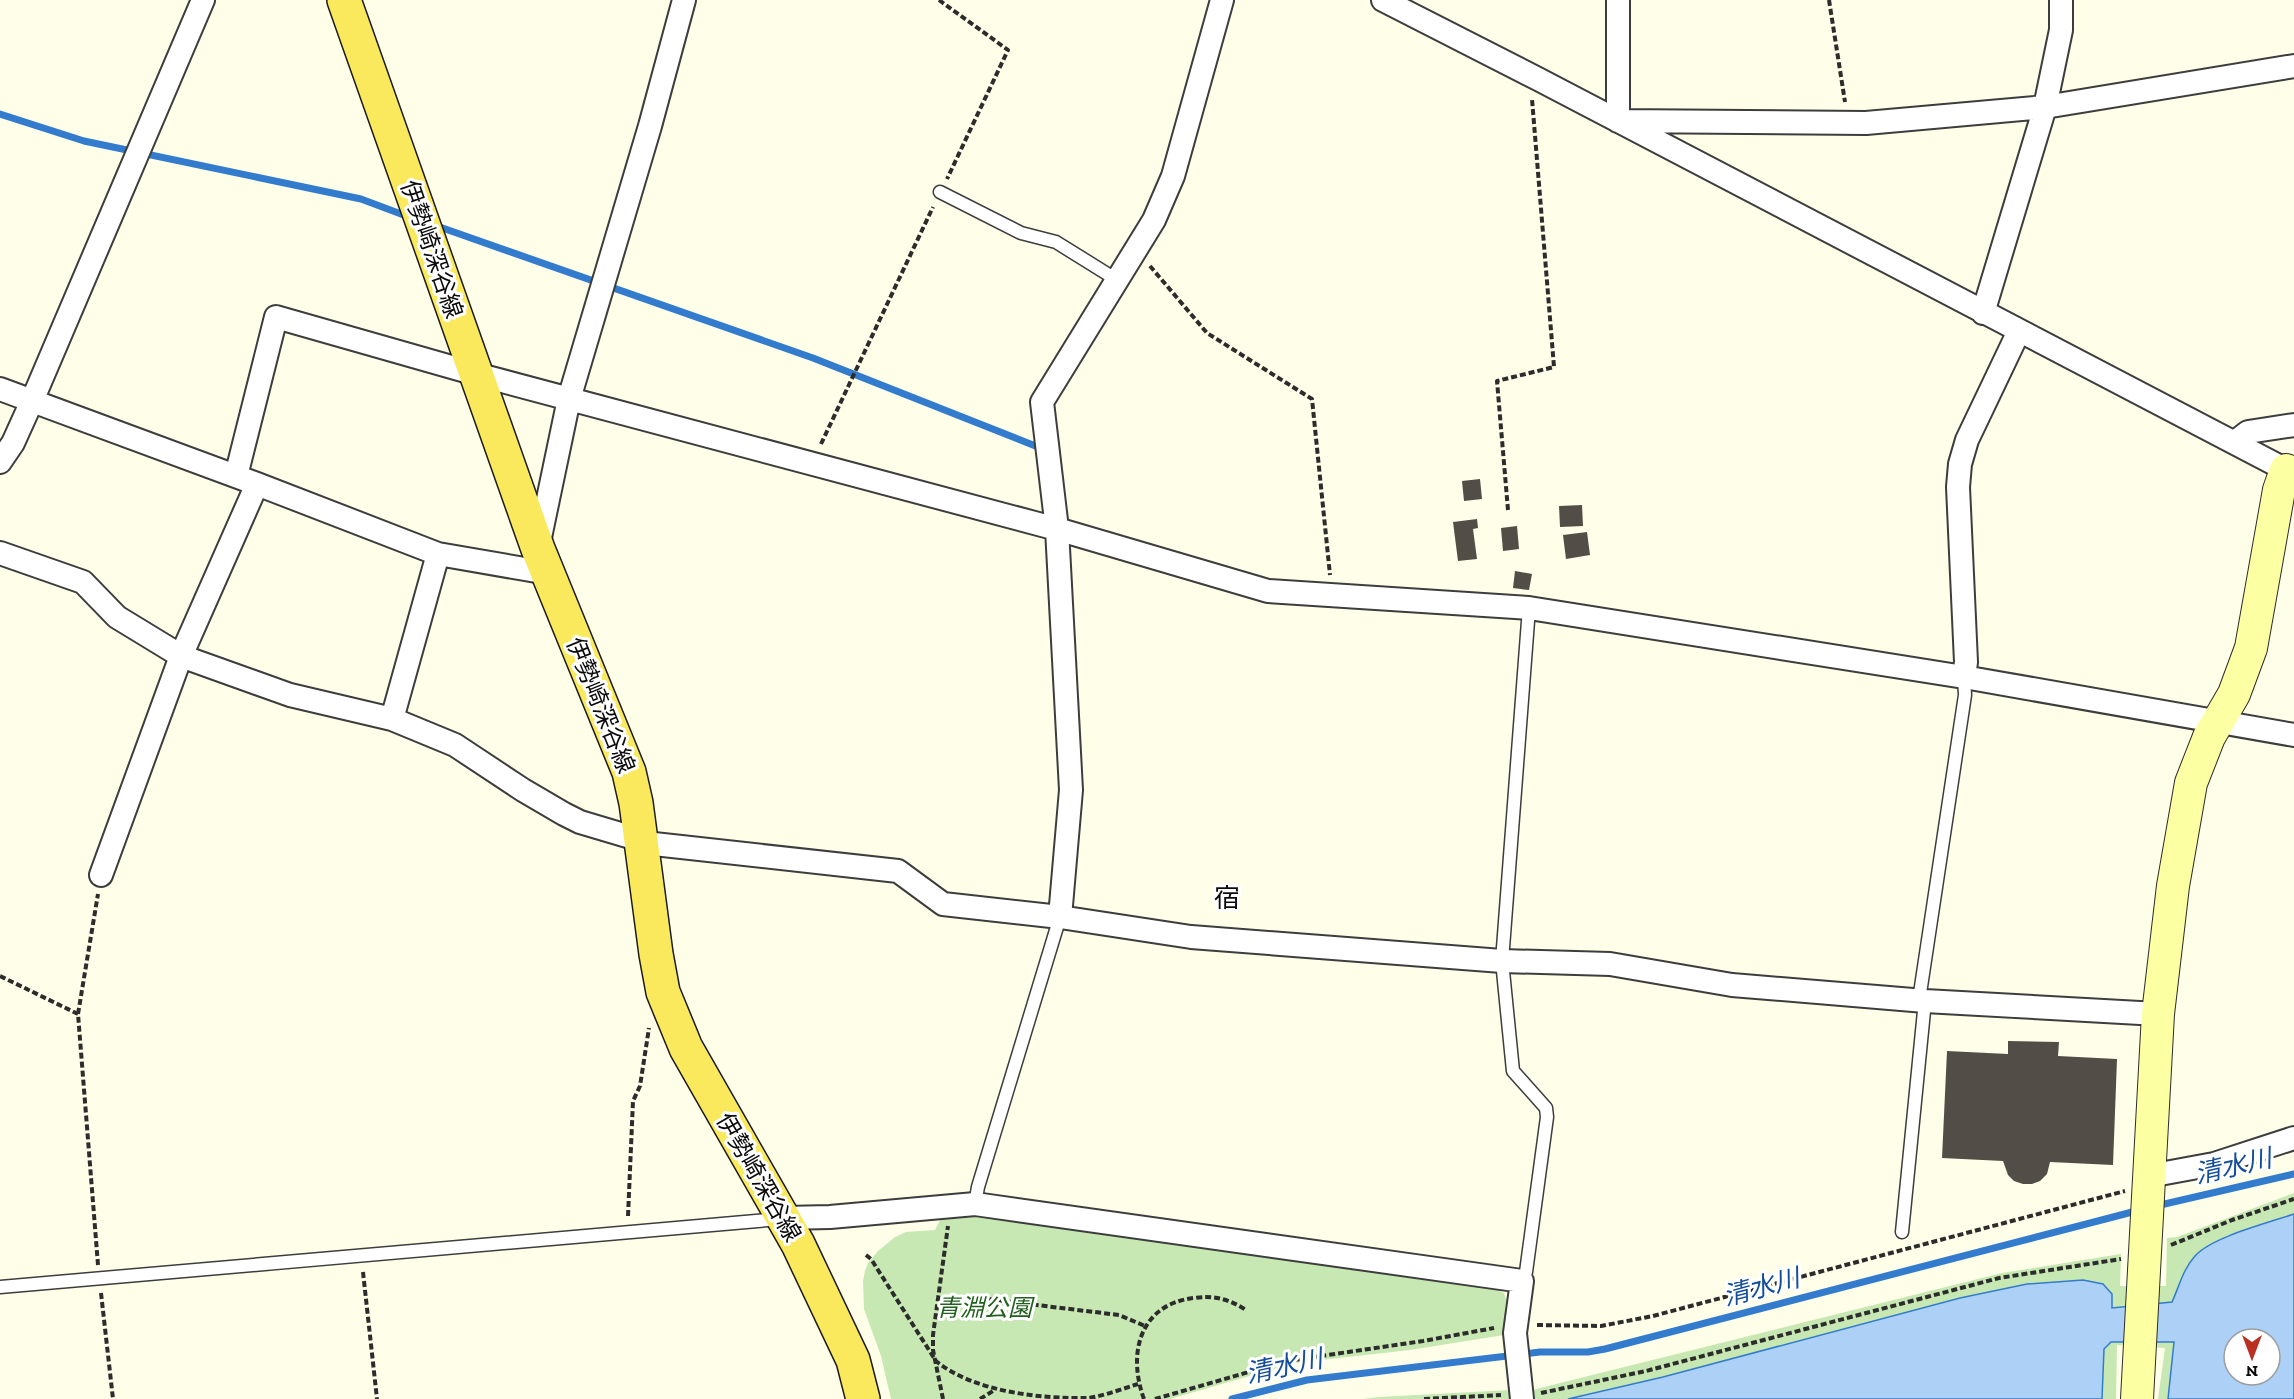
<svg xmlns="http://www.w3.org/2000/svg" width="2294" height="1399" viewBox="0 0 2294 1399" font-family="'Zilla Slab','Noto Sans JP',serif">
	<rect width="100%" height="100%" fill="#fffee8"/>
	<path fill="#c7e8b2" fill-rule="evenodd" d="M 2294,1193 L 2294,1399 L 2158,1399 L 2165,1348 L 2117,1345 L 2116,1399 L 1531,1399 L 1532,1390 L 2002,1273 L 2121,1254 L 2120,1286 L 2166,1286 L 2167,1238 L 2177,1237 ZM 2234,1339 L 2270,1339 L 2270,1375 L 2234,1375 Z
		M 976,1213 L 1487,1285 L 1504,1293 L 1506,1299 L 1504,1335 L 1410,1350 L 1295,1363 L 1170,1399 L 891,1399 L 881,1356 L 864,1309 L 863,1281 L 865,1271 L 868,1263 L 878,1251 L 895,1237 L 906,1232 L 935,1230 L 942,1216 Z
		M 1510,1390 L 1511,1399 L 1363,1399 L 1379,1397 Z"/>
	<path fill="#add1f6" stroke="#337bcd" stroke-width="1.5" fill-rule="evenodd" d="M 2294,1214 L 2294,1399 L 2168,1399 L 2174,1342 L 2111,1342 L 2104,1349 L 2102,1399 L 1568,1399 L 1663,1377 L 1960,1298 L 2027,1284 L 2083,1280 L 2103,1284 L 2112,1294 L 2112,1308 L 2172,1302 C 2179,1287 2183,1269 2195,1256 C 2212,1237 2268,1223 2294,1214 ZM 2234,1339 L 2270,1339 L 2270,1375 L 2234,1375 Z"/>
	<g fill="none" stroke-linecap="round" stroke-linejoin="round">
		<path stroke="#337bcd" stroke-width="7" d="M 0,114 L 84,141 L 361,199 L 409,217
			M 434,225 L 813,358 L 1043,449
			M 2156,1206 L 2294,1174
			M 1232,1399 L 1307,1380 L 1540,1352 L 1588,1352 L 1605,1349 L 2140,1210"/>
	</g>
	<path fill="#534d47" d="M 1480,479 L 1482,499 L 1464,501 L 1462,481 Z
		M 1582,505 L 1583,526 L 1560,527 L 1559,506 Z
		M 1477,519 L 1478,528 L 1473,529 L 1477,559 L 1458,561 L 1453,522 Z
		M 1517,526 L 1519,549 L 1503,551 L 1501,528 Z
		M 1587,532 L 1590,555 L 1566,559 L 1563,535 Z
		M 1515,571 L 1532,574 L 1529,590 L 1513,588 Z
		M 2008,1041 L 2059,1042 L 2058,1056 L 2117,1059 L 2113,1165 L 2050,1162 L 2047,1174 L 2040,1181 L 2032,1184 L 2023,1184 L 2014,1181 L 2008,1175 L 2003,1161 L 1942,1158 L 1947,1051 L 2008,1054 Z"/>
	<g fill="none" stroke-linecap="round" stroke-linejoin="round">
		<g stroke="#3d3d3d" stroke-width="15">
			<path id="lane" d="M 940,192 L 1021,233 L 1056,242 L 1117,280
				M 1919,1000 L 1965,695 L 1964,677
				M 975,1204 L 978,1187 L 1060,917
				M 1902,1232 L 1925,1001
				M 1522,1281 L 1526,1272 L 1547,1117 L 1546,1108 L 1513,1071 L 1502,961 L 1529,608
				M 0,1287 L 780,1219"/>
		</g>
		<g stroke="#3d3d3d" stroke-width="26">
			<path id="street" d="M 1383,0 L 1538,79 L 2294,474
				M 1618,0 L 1618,121 L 1866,123 L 2045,107 L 2294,66
				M 1983,313 L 2045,107 L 2061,30 L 2061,0
				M 0,389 L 257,484 L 438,554 L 548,573
				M 2235,442 L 2248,432 L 2294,425
				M 0,462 L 13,443 L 32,401 L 203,0
				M 236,476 L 276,317 L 476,374 L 1057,529 L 1268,591 L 1529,608 L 1964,677 L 2294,735
				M 538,547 L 569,399 L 650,126 L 684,0
				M 0,553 L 83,582 L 117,617 L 181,656 L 290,695 L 392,719 L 455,745 L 523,790 L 564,814 L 580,822 L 654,844 L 898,871 L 943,904 L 1060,917 L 1191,937 L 1502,961 L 1610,964 L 1732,985 L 1925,1001 L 2158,1014
				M 1964,677 L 1966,662 L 1958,487 L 1960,464 L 1967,440 L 2019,331
				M 392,719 L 438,554
				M 101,875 L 181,656 L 257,484
				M 1060,917 L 1071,790 L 1057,529 L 1042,402 L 1154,220 L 1173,176 L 1222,0
				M 2149,1176 L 2214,1164 L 2294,1138
				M 784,1218 L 830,1217 L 975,1204 L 1522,1281 L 1515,1333 L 1522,1399"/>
		</g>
		<g stroke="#2c2c2c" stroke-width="34">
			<path id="secondary" d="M 2137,1399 L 2158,1014 L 2173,886 L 2191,783 L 2209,737 L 2234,694 L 2251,648 L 2279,490 L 2286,470"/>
		</g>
		<g stroke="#1b1b1b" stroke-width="36">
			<path id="primary" d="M 344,0 L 538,549 L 629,772 L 636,803 L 656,954 L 663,992 L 686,1048 L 798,1244 L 853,1360 L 863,1399"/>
		</g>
		<path stroke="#2c2c2c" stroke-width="4" stroke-dasharray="6 3" stroke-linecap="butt" d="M 939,0 L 1008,50 L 947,179
			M 1829,0 L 1845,102
			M 1150,266 L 1207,333 L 1312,399 L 1330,575
			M 821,444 L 933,207
			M 1508,510 L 1497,381 L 1554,367 L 1532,99
			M 0,976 L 78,1014
			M 628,1216 L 633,1101 L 640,1086 L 649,1028
			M 2171,1245 L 2232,1220 L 2294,1199
			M 866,1255 L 871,1259 L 936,1361 C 974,1392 1041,1399 1089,1398 C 1106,1395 1122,1389 1138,1384
			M 98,1265 L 78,1014 L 98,894
			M 363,1272 L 377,1399
			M 101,1293 L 113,1399
			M 979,1298 L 1119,1315 L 1145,1326
			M 1537,1325 L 1601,1326 L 1653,1316 L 2125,1191
			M 1541,1393 L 1646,1371 L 1999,1278 L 2121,1259
			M 943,1399 L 933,1350 L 933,1335 L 948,1226
			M 980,1399 L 993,1391
			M 1144,1399 C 1127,1353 1140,1304 1194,1298 C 1214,1295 1229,1299 1246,1310
			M 1155,1399 L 1287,1361 L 1423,1341 L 1494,1328
			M 1424,1399 L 1501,1395"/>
		<use href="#lane" stroke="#fff" stroke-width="12"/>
		<use href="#street" stroke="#fff" stroke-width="22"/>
		<use href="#secondary" stroke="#fdffa3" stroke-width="32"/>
		<use href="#primary" stroke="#fae85d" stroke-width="33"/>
	</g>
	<g text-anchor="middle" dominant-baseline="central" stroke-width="6" stroke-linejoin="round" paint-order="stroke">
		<g font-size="24" fill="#0a0a0a" stroke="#fff">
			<text transform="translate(432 249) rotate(71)">伊勢崎深谷線</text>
			<text transform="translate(601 705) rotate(68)">伊勢崎深谷線</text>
			<text transform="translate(759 1177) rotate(60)">伊勢崎深谷線</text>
		</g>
		<g font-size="24" font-style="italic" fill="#21611c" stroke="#fff">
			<text x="984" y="1307">青淵公園</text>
		</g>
		<g font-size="26" fill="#0a0a0a" stroke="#fff">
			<text x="1227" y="898">宿</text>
		</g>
		<g font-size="26" font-style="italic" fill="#144e9b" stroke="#fff">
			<text transform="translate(2233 1166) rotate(-13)">清水川</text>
			<text transform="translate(1761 1287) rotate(-15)">清水川</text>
			<text transform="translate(1284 1366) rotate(-12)">清水川</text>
		</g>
	</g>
	<g transform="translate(2252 1357) rotate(180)"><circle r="28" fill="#ffffff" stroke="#9d9d9d" stroke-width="1.5"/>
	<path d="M0-4.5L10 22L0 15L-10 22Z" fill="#ba3023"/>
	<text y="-9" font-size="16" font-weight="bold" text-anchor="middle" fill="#0a0a0a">N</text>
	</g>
</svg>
